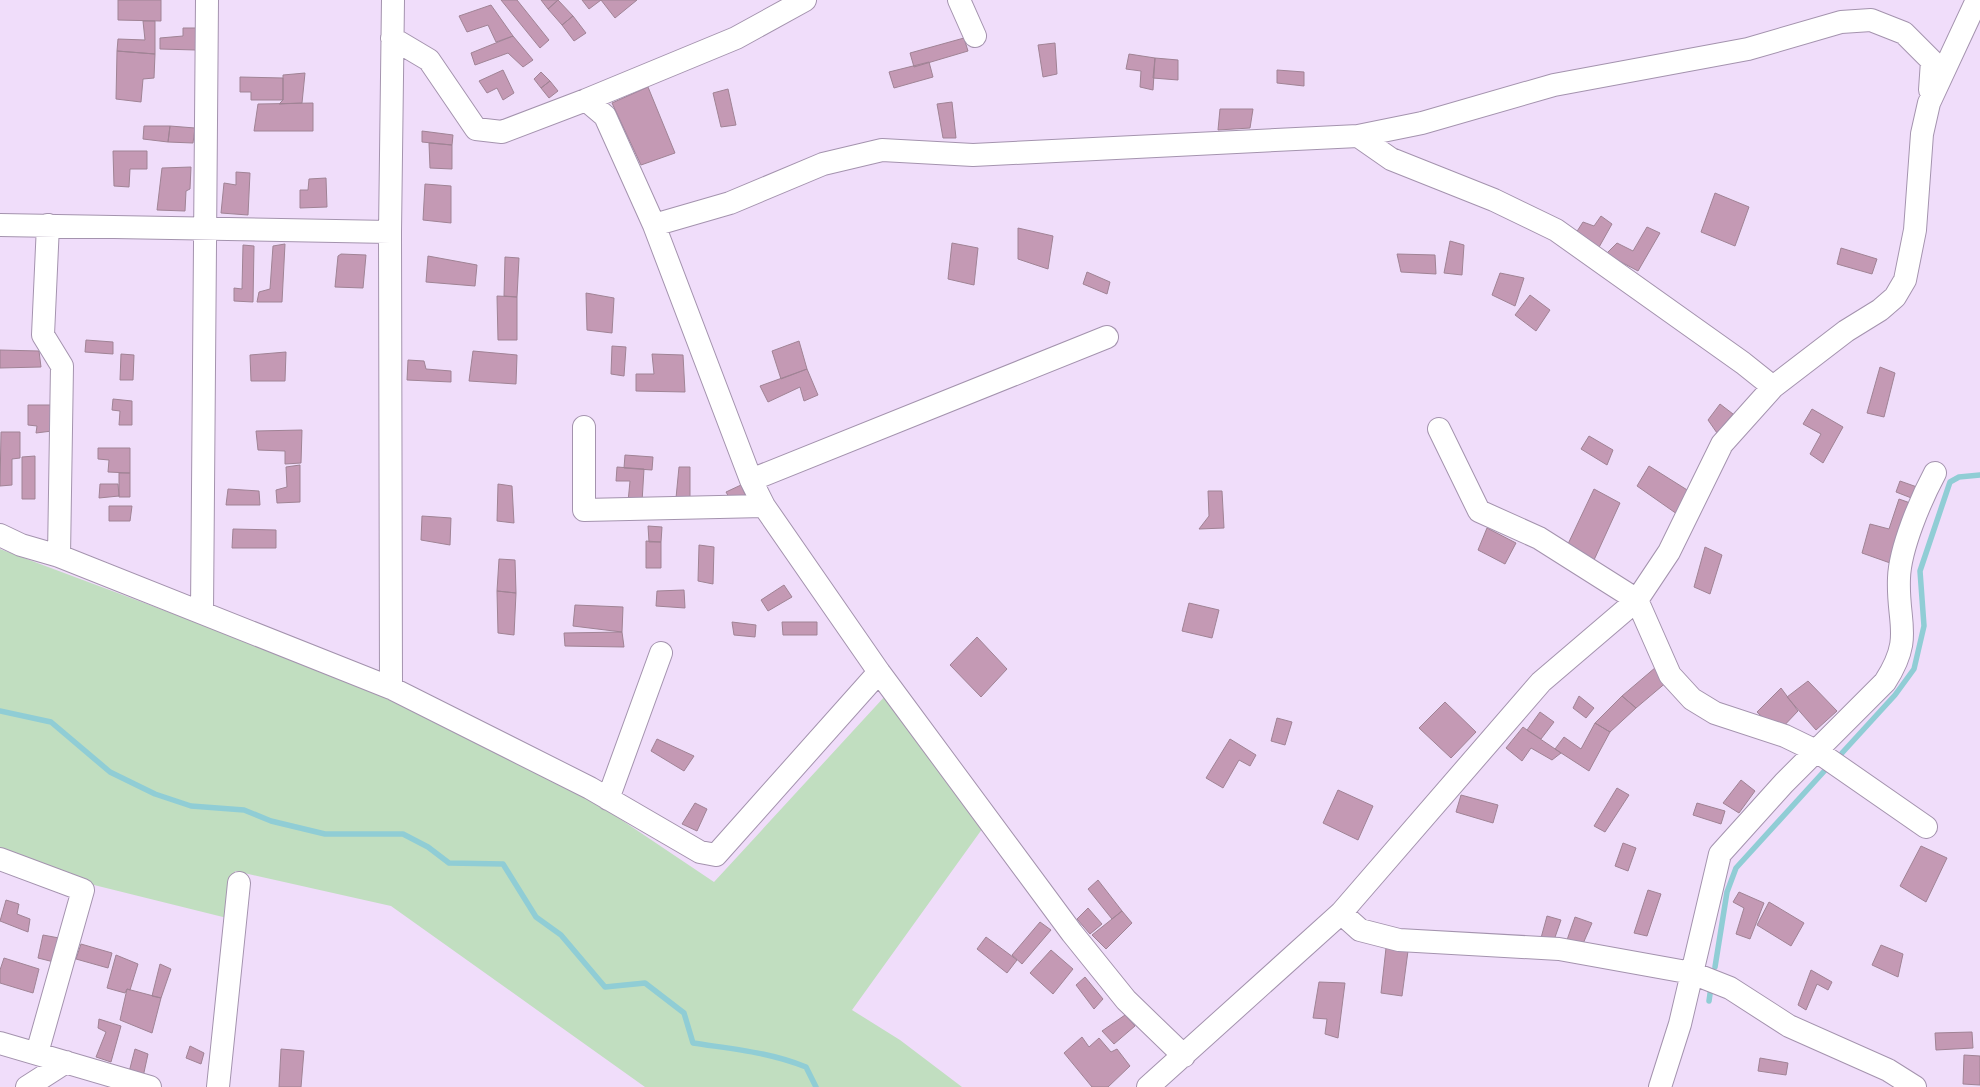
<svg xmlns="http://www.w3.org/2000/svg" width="1980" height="1087" viewBox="0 0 1980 1087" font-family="'Fira Sans',sans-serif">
	<rect width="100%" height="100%" fill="#f0ddfa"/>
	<path fill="#c1dec0" d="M 0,549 L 385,693 L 562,780 L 714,882 L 886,695 L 985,825 L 852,1010 L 900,1040 L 962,1087 L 645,1087 L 391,906 L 235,871 L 227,918 L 94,885 L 0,856 Z"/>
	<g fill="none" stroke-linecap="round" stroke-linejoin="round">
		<path stroke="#90cdd5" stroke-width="5.5" d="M 0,711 L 51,722 L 110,772 L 155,794 L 191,806 L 244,810 L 271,821 L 325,834 L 403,834 L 428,847 L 449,863 L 503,864 L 536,917 L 561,935 L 605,987 L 645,983 L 684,1013 L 693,1043 C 732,1049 769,1052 806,1067 L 816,1087
			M 1842,753 L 1895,695 L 1914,669 L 1924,626 L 1920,571 L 1950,482 L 1959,477 L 1980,475
			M 1715,967 L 1727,892 L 1736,868 L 1828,767
			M 1709,1001 L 1711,987"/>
	</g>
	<path fill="#c499b4" stroke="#a08395" d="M 118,0 L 161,0 L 161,21 L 118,20 Z
		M 501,0 L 517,0 L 549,40 L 540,48 Z
		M 541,0 L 558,0 L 548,9 Z
		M 558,0 L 573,16 L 562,25 L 548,9 Z
		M 582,0 L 601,0 L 589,9 Z
		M 601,0 L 637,0 L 615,18 Z
		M 491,5 L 513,36 L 496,42 L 488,25 L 467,32 L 459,16 Z
		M 573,16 L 586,33 L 574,41 L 562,25 Z
		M 143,21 L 155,21 L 155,54 L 117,51 L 118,39 L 145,40 Z
		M 183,28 L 196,28 L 196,50 L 160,49 L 160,38 L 183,36 Z
		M 513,36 L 533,60 L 523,67 L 508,53 L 475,65 L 471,53 Z
		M 964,38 L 968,51 L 914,67 L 910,53 Z
		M 1055,43 L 1057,74 L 1043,77 L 1038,45 Z
		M 117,51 L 155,54 L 154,78 L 143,79 L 141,102 L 116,99 Z
		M 1129,54 L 1155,58 L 1153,90 L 1140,87 L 1141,71 L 1126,69 Z
		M 1155,58 L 1178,60 L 1178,80 L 1153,78 Z
		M 929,62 L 933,77 L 894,88 L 889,72 Z
		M 503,70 L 514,93 L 503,100 L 497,88 L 487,93 L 479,81 Z
		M 1277,70 L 1304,72 L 1304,86 L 1277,83 Z
		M 541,72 L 550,81 L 541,88 L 534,79 Z
		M 305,73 L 302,103 L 279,104 L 283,100 L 283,75 Z
		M 240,77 L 283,78 L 283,100 L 251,100 L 251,92 L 240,92 Z
		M 550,81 L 558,91 L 549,98 L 541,88 Z
		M 648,87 L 675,153 L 641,165 L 612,103 Z
		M 728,89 L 736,125 L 721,127 L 713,93 Z
		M 952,102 L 956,138 L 943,138 L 937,104 Z
		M 313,103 L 313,131 L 254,131 L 258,104 Z
		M 1220,109 L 1253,109 L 1250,128 L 1218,130 Z
		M 144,126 L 170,126 L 168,142 L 143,139 Z
		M 170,126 L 195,128 L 193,143 L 168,142 Z
		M 422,131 L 453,135 L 452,145 L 422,142 Z
		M 429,143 L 452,145 L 452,169 L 430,168 Z
		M 113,151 L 147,151 L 147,169 L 130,169 L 129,187 L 114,186 Z
		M 191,167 L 190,189 L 186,191 L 185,211 L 157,210 L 162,168 Z
		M 236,172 L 250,173 L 248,215 L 221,213 L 224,183 L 236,185 Z
		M 326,178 L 327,207 L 300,208 L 300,190 L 308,190 L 309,179 Z
		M 425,184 L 451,186 L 451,223 L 423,220 Z
		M 1715,193 L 1749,207 L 1735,246 L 1701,232 Z
		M 1601,216 L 1612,224 L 1598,249 L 1574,236 L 1583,222 L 1594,226 Z
		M 1647,227 L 1660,233 L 1638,271 L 1606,254 L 1617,243 L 1633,251 Z
		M 1018,228 L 1053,236 L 1048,269 L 1018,259 Z
		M 1450,241 L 1464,245 L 1462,275 L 1444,273 Z
		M 952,243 L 978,248 L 974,285 L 948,279 Z
		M 285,244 L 282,302 L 257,302 L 259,292 L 270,289 L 273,246 Z
		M 243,245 L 254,246 L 253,302 L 234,301 L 234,288 L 242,289 Z
		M 1841,248 L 1877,259 L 1872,274 L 1837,264 Z
		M 341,254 L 366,255 L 363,288 L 335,287 L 338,256 Z
		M 1397,254 L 1435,255 L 1436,274 L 1401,272 Z
		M 428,256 L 477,265 L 475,286 L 426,282 Z
		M 505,257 L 519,258 L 517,297 L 504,296 Z
		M 1087,272 L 1110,282 L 1107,294 L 1083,284 Z
		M 1500,273 L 1524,278 L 1515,306 L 1492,295 Z
		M 586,293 L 614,298 L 612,333 L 587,330 Z
		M 1530,295 L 1550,310 L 1536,331 L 1515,315 Z
		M 497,296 L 517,297 L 517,340 L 498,340 Z
		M 86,340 L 113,342 L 113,354 L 85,352 Z
		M 799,341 L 807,369 L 781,379 L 772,351 Z
		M 612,346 L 626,347 L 624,376 L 611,374 Z
		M 0,350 L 39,351 L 41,367 L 0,368 Z
		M 473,351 L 517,355 L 516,384 L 469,381 Z
		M 286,352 L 285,381 L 251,381 L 250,355 Z
		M 121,354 L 134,355 L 133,380 L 120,380 Z
		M 652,354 L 683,355 L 685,392 L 636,391 L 636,374 L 654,374 Z
		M 408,360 L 424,361 L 426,369 L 451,371 L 451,382 L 407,380 Z
		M 1880,367 L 1895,373 L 1884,417 L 1867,413 Z
		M 807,369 L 818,395 L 804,401 L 800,387 L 768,402 L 760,386 Z
		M 113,399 L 132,401 L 132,425 L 119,425 L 120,411 L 112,410 Z
		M 1720,404 L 1733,414 L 1717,433 L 1708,420 Z
		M 28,405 L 58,405 L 52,431 L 36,433 L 37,426 L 28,425 Z
		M 1812,409 L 1843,427 L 1823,463 L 1810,454 L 1821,434 L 1803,424 Z
		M 302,430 L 301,463 L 285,464 L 285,451 L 258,450 L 256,431 Z
		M 1,432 L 20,432 L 20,458 L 12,459 L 12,485 L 0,486 Z
		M 1589,436 L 1613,450 L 1607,465 L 1581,449 Z
		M 98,448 L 130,448 L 130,473 L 108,472 L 109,460 L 98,459 Z
		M 625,455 L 653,457 L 652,470 L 624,468 Z
		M 35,456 L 35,499 L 22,499 L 22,457 Z
		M 300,465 L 300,502 L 277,503 L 276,490 L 287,487 L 286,467 Z
		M 1649,466 L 1692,493 L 1677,514 L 1637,486 Z
		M 617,467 L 644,469 L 642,502 L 628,502 L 630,481 L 616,481 Z
		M 679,467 L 690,467 L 690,500 L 676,498 Z
		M 119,473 L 130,473 L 130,497 L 119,497 Z
		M 1900,481 L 1917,487 L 1914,499 L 1896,492 Z
		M 100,484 L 118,484 L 119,496 L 99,498 Z
		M 498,484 L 512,486 L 514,523 L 497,521 Z
		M 741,485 L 747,499 L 733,504 L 726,492 Z
		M 228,489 L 259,491 L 260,505 L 226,505 Z
		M 1594,489 L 1620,503 L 1594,560 L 1568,544 Z
		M 1208,491 L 1222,491 L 1224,528 L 1199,529 L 1209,516 Z
		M 1899,499 L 1913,504 L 1893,564 L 1862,553 L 1870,524 L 1889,529 Z
		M 109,506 L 132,506 L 130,521 L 109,521 Z
		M 422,516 L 451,518 L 450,545 L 421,540 Z
		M 648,526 L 662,527 L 661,542 L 649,542 Z
		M 1487,528 L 1516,543 L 1505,564 L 1478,550 Z
		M 233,529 L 276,530 L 276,548 L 232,548 Z
		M 646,541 L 661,542 L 661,568 L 646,568 Z
		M 699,545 L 714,547 L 713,584 L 698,581 Z
		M 1705,547 L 1722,555 L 1710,594 L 1694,587 Z
		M 499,559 L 515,560 L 516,593 L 497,591 Z
		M 784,585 L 792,597 L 768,611 L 761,600 Z
		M 684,590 L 685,608 L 656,606 L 657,591 Z
		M 497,591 L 516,593 L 514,635 L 498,633 Z
		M 1189,603 L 1219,610 L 1212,638 L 1182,631 Z
		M 575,605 L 623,607 L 622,632 L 573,626 Z
		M 732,622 L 756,625 L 755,637 L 734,635 Z
		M 782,622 L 817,622 L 817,635 L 783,635 Z
		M 622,632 L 624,647 L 565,646 L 564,633 Z
		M 977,637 L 1007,669 L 981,697 L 950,665 Z
		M 1656,667 L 1668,681 L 1636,708 L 1622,696 Z
		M 1808,681 L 1837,711 L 1816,730 L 1787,697 Z
		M 1781,688 L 1798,711 L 1778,732 L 1757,712 Z
		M 1579,696 L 1594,708 L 1586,718 L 1573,708 Z
		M 1622,696 L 1636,708 L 1610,732 L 1595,723 Z
		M 1445,702 L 1476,732 L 1451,758 L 1419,728 Z
		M 1540,712 L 1554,722 L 1541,739 L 1527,730 Z
		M 1277,718 L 1292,722 L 1285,745 L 1271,741 Z
		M 1595,723 L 1610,732 L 1589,771 L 1555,749 L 1564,737 L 1581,749 Z
		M 1523,727 L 1527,730 L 1561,753 L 1552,760 L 1531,748 L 1522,761 L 1506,748 Z
		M 657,739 L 694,756 L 684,771 L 651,751 Z
		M 1230,739 L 1256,755 L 1250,766 L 1239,760 L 1223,788 L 1206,778 Z
		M 1741,780 L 1755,791 L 1739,813 L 1723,803 Z
		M 1617,788 L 1629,795 L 1605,832 L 1594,826 Z
		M 1338,790 L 1373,806 L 1358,840 L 1323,823 Z
		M 1461,795 L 1498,805 L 1493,823 L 1456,812 Z
		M 695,803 L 707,809 L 697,831 L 682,824 Z
		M 1697,803 L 1725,811 L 1721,824 L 1693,815 Z
		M 1623,843 L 1636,848 L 1628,871 L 1615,866 Z
		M 1921,846 L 1947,858 L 1926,902 L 1900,886 Z
		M 1098,880 L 1122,911 L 1112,919 L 1088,889 Z
		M 1648,890 L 1661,894 L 1647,936 L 1634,933 Z
		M 1739,892 L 1764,903 L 1750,939 L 1736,934 L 1744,908 L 1733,902 Z
		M 6,900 L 19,904 L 17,914 L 30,919 L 28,932 L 0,921 Z
		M 1769,902 L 1804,923 L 1791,946 L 1757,925 Z
		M 1088,908 L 1102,924 L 1090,934 L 1077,919 Z
		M 1122,911 L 1132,923 L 1106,949 L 1092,935 Z
		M 1547,916 L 1561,920 L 1553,943 L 1541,938 Z
		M 1575,917 L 1592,923 L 1582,946 L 1567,940 Z
		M 1040,922 L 1051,930 L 1022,964 L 1012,955 Z
		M 43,935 L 59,938 L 54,962 L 38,958 Z
		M 986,937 L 1017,960 L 1007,973 L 977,949 Z
		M 81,944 L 112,953 L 108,968 L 76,959 Z
		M 1881,945 L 1903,954 L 1898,977 L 1872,965 Z
		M 1386,948 L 1408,951 L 1402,996 L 1381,993 Z
		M 1051,950 L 1073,969 L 1053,994 L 1030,973 Z
		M 116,955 L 138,964 L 130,990 L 127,989 L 125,993 L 107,988 Z
		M 4,958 L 39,969 L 33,993 L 0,983 L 0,970 Z
		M 160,964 L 171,969 L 161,998 L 152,996 Z
		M 1811,970 L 1832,982 L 1828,990 L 1817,984 L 1806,1010 L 1798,1005 Z
		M 1085,977 L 1103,999 L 1094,1009 L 1076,985 Z
		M 1319,982 L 1345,983 L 1338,1038 L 1325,1034 L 1327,1019 L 1313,1018 Z
		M 127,989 L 161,998 L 152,1033 L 120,1020 Z
		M 1125,1015 L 1135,1026 L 1114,1044 L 1102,1031 Z
		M 99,1019 L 121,1026 L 111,1062 L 96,1057 L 106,1032 L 98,1028 Z
		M 1972,1032 L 1973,1048 L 1936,1050 L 1935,1033 Z
		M 1082,1037 L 1089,1047 L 1099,1038 L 1111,1052 L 1117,1049 L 1130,1066 L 1108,1087 L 1092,1087 L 1064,1053 Z
		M 190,1046 L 204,1053 L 201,1064 L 186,1058 Z
		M 135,1049 L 148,1054 L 143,1077 L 129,1072 Z
		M 281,1049 L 304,1051 L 301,1087 L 279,1087 Z
		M 1964,1055 L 1980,1056 L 1980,1085 L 1963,1084 Z
		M 1760,1058 L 1788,1063 L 1786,1075 L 1758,1071 Z"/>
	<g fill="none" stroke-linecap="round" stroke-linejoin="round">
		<g stroke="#a493ae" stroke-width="24">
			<path id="minor" d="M 959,0 L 975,36
				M 392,38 L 429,60 L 476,129 L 502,132 L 586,100 L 605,116 L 654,225 L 751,480 L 764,506 L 879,672 L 1072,933 L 1126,1000 L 1184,1056
				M 586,100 L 736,38 L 805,0
				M 1358,136 L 1391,159 L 1494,200 L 1556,230 L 1743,363 L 1773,387
				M 0,225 L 390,232
				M 48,225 L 43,335 L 62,366 L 59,556
				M 654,225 L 730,203 L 823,164 L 882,150 L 973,155 L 1358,136 L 1422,123 L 1554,85 L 1748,49 L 1841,22 L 1871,20 L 1904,33 L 1932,61 L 1930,90
				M 584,427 L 584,510 L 764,506
				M 1439,429 L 1479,511 L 1539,538 L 1637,600 L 1670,675 L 1692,699 L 1715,713 L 1785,736 L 1818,752 L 1926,827
				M 751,480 L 1107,337
				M 0,535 L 21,545 L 59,556 L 391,688 L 590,788 L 700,852 L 716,855 L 879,672
				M 202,612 L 207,0
				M 391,688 L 390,232 L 393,0
				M 608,799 L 661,653
				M 0,859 L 83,890 L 37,1053
				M 1341,913 L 1360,930 L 1399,940 L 1559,949 L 1692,973 L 1730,988 L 1789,1026 L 1888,1070 L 1915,1087
				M 0,1043 L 150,1087
				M 27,1087 L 66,1062
				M 218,1087 L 239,883
				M 1148,1087 L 1341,913 L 1541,682 L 1637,600 L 1669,552 L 1722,444 L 1773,387 L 1846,331 L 1880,310 L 1895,297 L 1905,280 L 1915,230 L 1922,134 L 1929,103 L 1977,0
				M 1660,1087 L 1680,1024 L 1720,854 L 1784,783 L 1885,682 C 1914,637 1897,624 1899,578 C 1900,548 1921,499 1935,473"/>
		</g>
		<use href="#minor" stroke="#fff" stroke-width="22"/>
	</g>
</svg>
